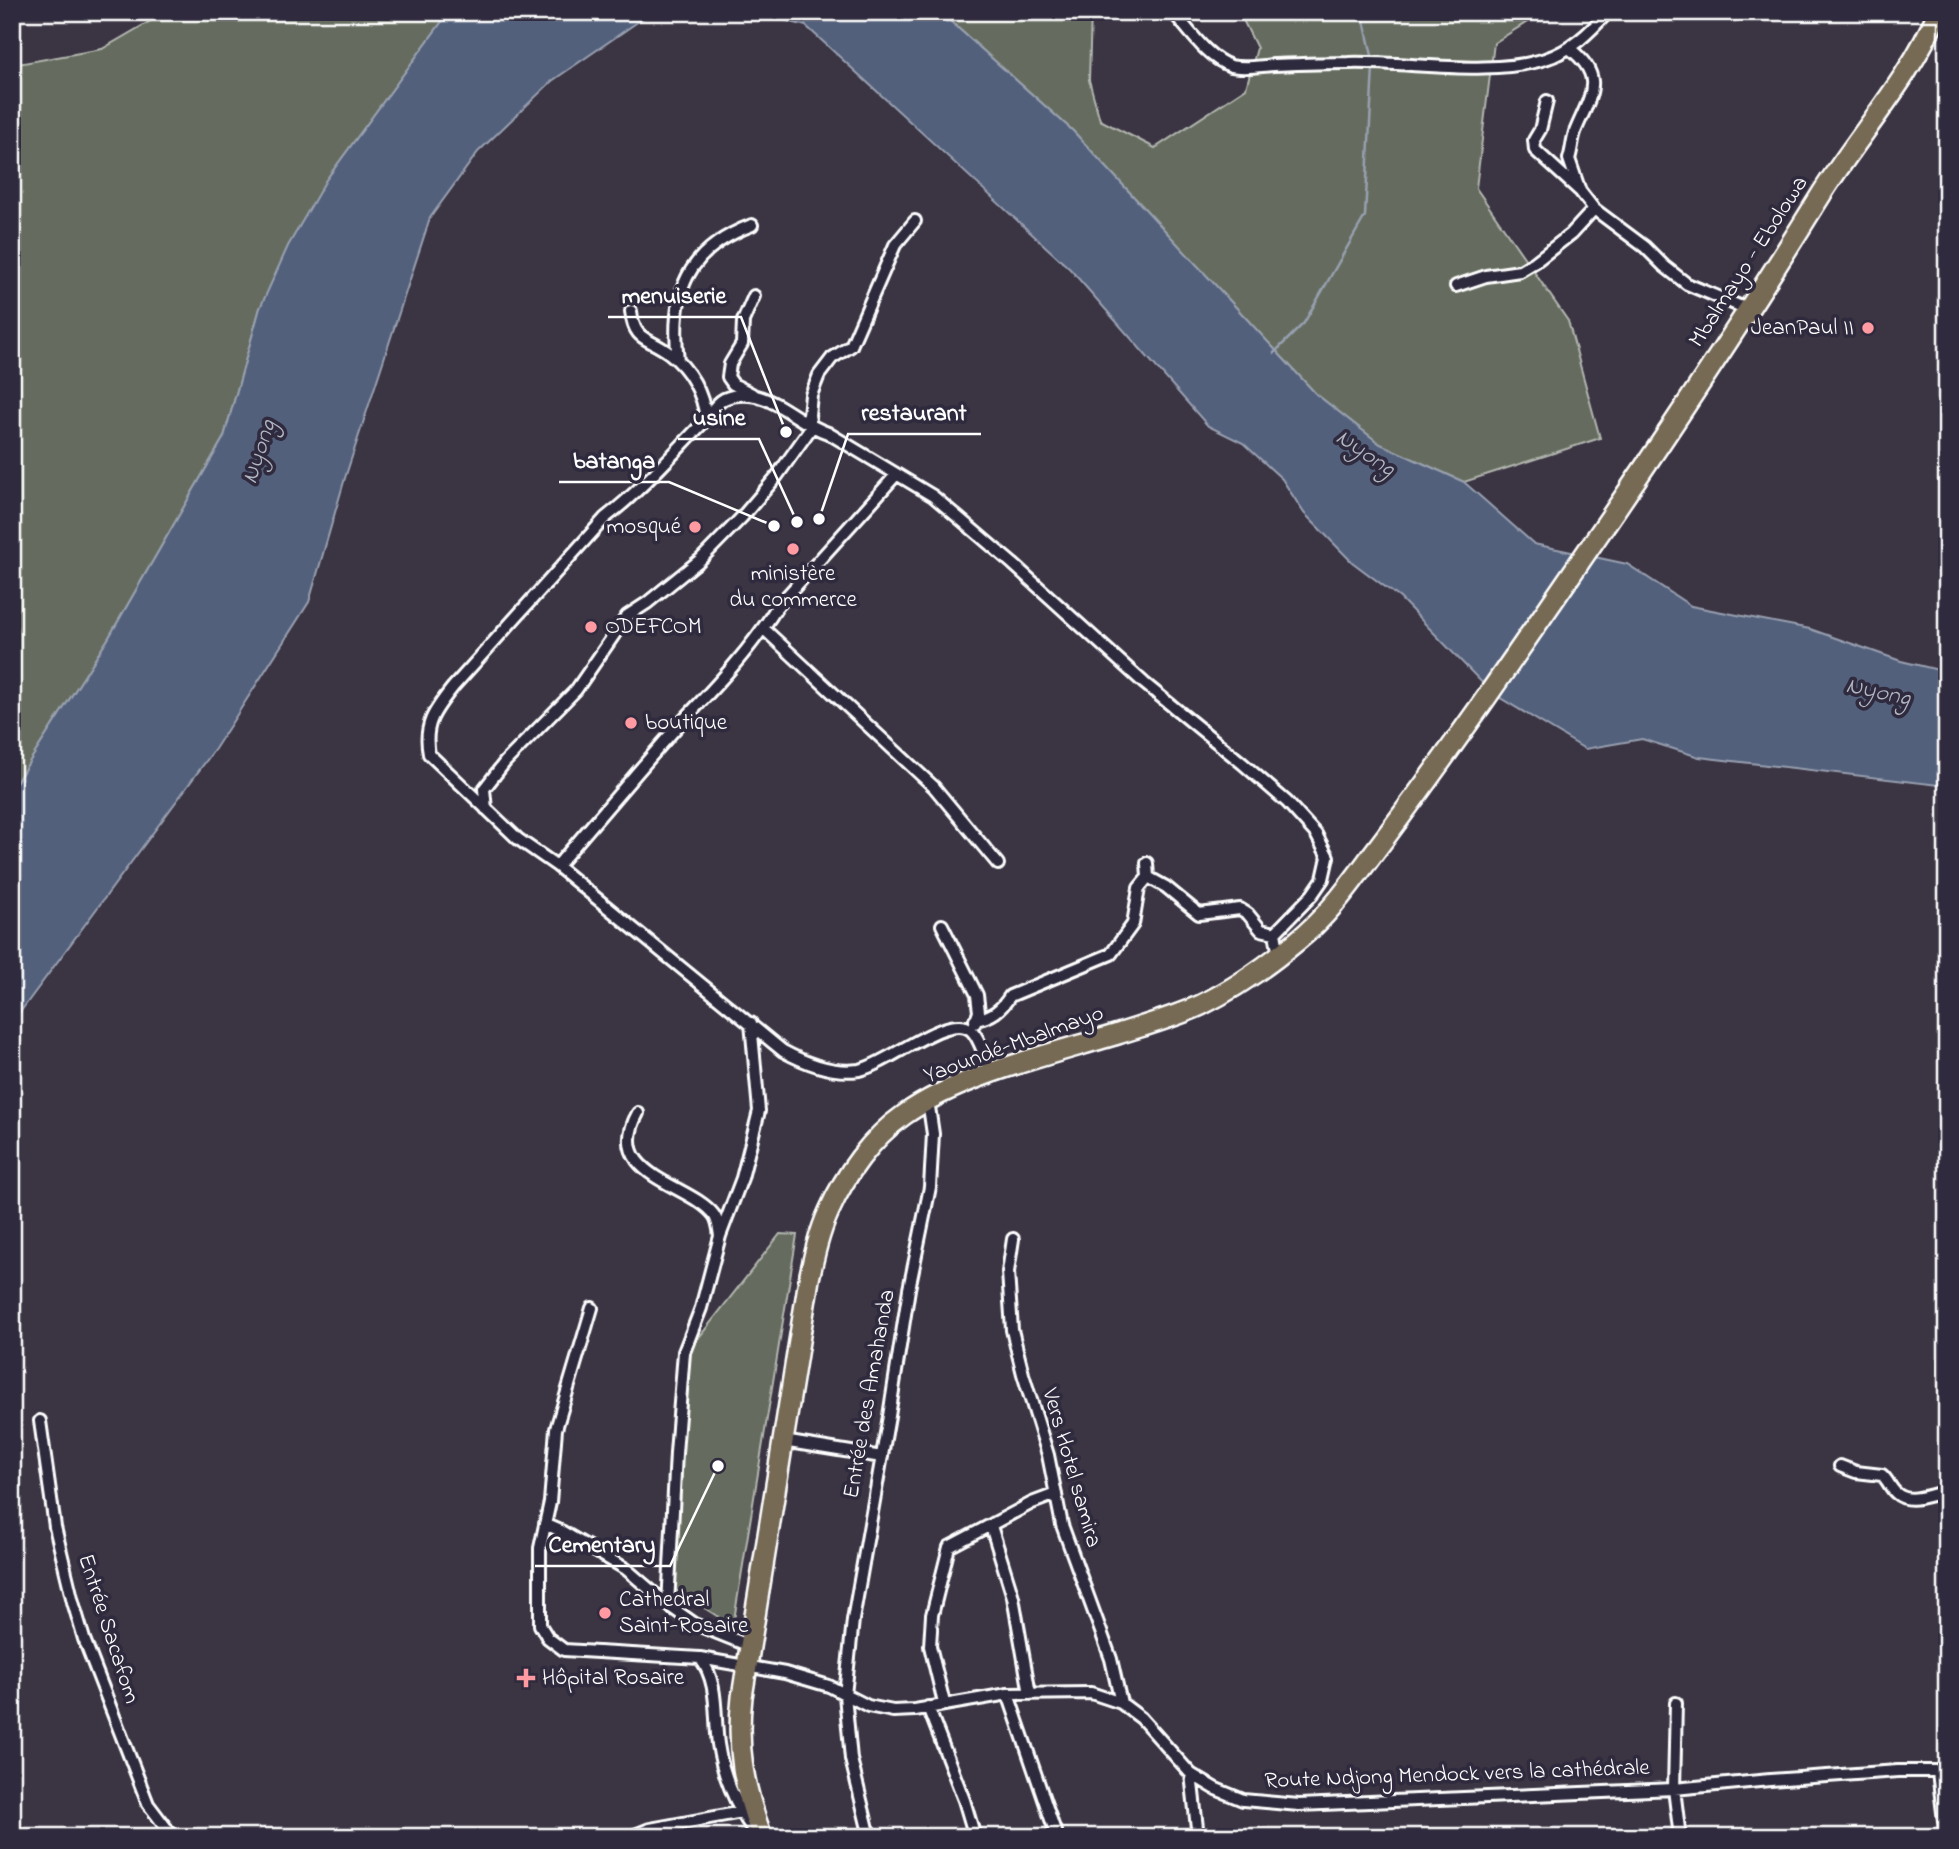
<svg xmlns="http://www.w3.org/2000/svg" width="1959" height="1849" viewBox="0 0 1959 1849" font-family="'Indie Flower',sans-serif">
	<rect width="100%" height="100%" fill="#3b3443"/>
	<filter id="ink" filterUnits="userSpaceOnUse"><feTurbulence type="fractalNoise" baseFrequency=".0143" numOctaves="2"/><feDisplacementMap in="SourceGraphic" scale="14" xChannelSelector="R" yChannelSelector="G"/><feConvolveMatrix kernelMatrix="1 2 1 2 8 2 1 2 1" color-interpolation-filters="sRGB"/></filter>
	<g filter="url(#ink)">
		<path fill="#656c5f" stroke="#b2b6af" stroke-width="2" d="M 166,12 L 449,12 L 326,180 L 260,308 L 224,437 L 108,639 L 12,789 L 12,65 L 102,49 Z
			M 940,12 L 1091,12 L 1089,80 L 1100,120 L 1155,148 L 1246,88 L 1257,48 L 1239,12 L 1543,12 L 1494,43 L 1476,188 L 1568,321 L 1600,438 L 1464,482 L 1380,444 L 1316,394 L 1073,131 Z
			M 780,1234 L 797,1235 L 733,1626 L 665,1583 L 690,1349 Z"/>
		<path fill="#53607c" stroke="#98a0b0" stroke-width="2" d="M 449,12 L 652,12 L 552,81 L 478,152 L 430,218 L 345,478 L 309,602 L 215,749 L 12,1023 L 12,789 L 108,639 L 224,437 L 260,308 L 288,246 L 326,180 Z
			M 753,12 L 940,12 L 1073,131 L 1316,394 L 1380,444 L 1464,482 L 1534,544 L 1627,564 L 1691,606 L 1810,629 L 1901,661 L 1947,672 L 1947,786 L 1699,757 L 1642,739 L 1585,749 L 1492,693 L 1400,598 L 1352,562 L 1304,513 L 1282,479 L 1243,443 L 1208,426 L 1070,269 L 806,26 Z"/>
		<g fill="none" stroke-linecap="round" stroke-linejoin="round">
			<path stroke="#98a0b0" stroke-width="2.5" d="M 1362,12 L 1373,60
				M 1274,353 L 1304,323 L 1365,216 L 1373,67"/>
			<g stroke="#fff" stroke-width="16">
				<path id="street" d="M 1173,12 C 1189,30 1208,59 1231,66 C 1244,69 1261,66 1274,65 C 1299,64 1324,63 1348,63 C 1407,61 1491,77 1545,59 C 1571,51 1590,32 1608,12
					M 1569,48 C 1608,78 1589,97 1575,132 C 1572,141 1572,150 1569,159 L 1580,191 L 1594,209 L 1645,247 L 1664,266 L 1687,284 L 1749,310
					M 1547,101 L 1540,130 L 1534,140 L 1535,150 L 1580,191
					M 1456,286 L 1486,276 L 1520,271 L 1535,262 L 1571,234 L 1594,209
					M 631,311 C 634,342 648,337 669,353 C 690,369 703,393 706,419
					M 678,361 C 670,293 686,250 752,225
					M 752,394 L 733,384 L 728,377 L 730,364 L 742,344 L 743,321 L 754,296
					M 764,629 L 934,787 L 998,864
					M 486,809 L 484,789 L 505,762 L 576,690 L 627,616 L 647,603 L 700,560 L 742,517 L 777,476 L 811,428 L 809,415 L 811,395 L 819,375 L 832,358 L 851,346 L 895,245 L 915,221
					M 1147,863 L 1148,877 L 1166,887 L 1199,914 L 1240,909 L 1248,914 L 1261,930 L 1275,933
					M 557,866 C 597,820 636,773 677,727 C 713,689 749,652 777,607 L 896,475
					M 942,925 L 977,995 L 979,1012 L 975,1023
					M 975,1020 C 992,1017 1001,1010 1010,996 L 1111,954 L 1133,924 L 1139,888 L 1148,877
					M 991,1074 C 986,1062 981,1039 971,1030 C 949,1011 887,1065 859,1070 C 833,1074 805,1063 783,1051 L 557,866 L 518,839 L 429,754 C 423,724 435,710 453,687 L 605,518 C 640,491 669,458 699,427 C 707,419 714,404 724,399 C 734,394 746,394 756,396 C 783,403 802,425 828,433 L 933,496 L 1013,564 L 1144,683 L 1242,763 L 1287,802 L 1316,834 L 1328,857 L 1323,879 L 1312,895 L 1275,933 L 1279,956
					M 638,1113 C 603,1176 690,1183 714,1215 C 718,1220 719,1229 720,1236
					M 1013,1239 L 1008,1272 L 1012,1330 L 1023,1374 L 1048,1455 L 1062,1525 L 1111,1659 L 1121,1703
					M 592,1308 L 556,1429 L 550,1502 L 540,1548 L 540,1625 L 548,1638 L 564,1650 L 700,1658 L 785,1673 L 829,1686 L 868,1706 L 893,1711 L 915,1710 L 1008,1694 L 1091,1693 L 1121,1703 L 1141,1718 L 1191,1774 L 1216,1789 L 1243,1800 L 1299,1805 L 1674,1789 L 1770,1780 L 1898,1771 L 1947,1771
					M 40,1421 L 55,1527 L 73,1602 L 84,1639 L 148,1804 L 173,1837
					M 783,1441 L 882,1457
					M 1840,1466 L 1856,1472 L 1882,1475 C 1888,1480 1890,1488 1896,1493 C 1910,1506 1931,1493 1947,1492
					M 545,1524 L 561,1531 L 626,1569 L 668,1605 L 695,1624 L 750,1646
					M 991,1526 L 1013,1597 L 1030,1694
					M 668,1605 L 676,1453 L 684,1352 L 701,1308 L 720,1236 L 742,1178 L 759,1111 L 751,1023
					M 700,1658 C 719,1682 714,1715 718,1744 C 722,1773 736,1806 753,1830
					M 1008,1694 L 1057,1837
					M 944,1703 L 930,1646 L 932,1615 L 949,1547 L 1032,1503 L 1056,1494
					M 1676,1703 L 1674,1789 L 1680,1837
					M 928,1707 L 964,1800 L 975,1837
					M 1938,1772 L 1946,1837
					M 1191,1774 L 1198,1837
					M 630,1837 L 650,1829 L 742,1812
					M 870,1837 L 851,1759 L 845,1695 L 853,1620 L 889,1416 L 909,1289 L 930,1187 L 933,1134 L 928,1100"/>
			</g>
			<g stroke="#fff" stroke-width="24">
				<path id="highway" d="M 762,1837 C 744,1788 736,1749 742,1697 L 809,1279 C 814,1256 819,1233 829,1211 C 845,1175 871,1138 904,1115 C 960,1075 1052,1054 1118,1034 C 1146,1025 1175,1017 1201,1005 C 1236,988 1267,966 1297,941 C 1327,917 1349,886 1372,855 C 1409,806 1445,756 1481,705 C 1597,538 1712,371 1819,198 C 1857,136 1910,80 1938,12"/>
			</g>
			<use href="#street" stroke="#2f2a3d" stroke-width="10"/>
			<use href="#highway" stroke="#766a55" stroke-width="19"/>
		</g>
	</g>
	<g fill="#ff9aa2" stroke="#2f2a3d" stroke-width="2.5">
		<circle cx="1868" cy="328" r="7"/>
		<circle cx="695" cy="527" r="7"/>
		<circle cx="793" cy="549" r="7"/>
		<circle cx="591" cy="627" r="7"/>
		<circle cx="631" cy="723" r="7"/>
		<circle cx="605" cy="1613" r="7"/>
		<path d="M522.5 1667.5h7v7h7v7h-7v7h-7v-7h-7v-7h7z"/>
	</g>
	<g text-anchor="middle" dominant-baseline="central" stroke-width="7" stroke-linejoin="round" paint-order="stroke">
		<g font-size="23" fill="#fff" stroke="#2f2a3d">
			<text transform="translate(1749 262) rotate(-57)">Mbalmayo - Ebolowa</text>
			<text transform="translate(1014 1045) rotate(-20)">Yaoundé-Mbalmayo</text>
			<text transform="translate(870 1394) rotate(-80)">Entrée des Amahanda</text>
			<text transform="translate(1071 1468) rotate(74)">Vers Hotel samira</text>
			<text transform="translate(108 1629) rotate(72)">Entrée Sacafom</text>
			<text transform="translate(1457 1775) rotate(-2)">Route Ndjong Mendock vers la cathédrale</text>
		</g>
		<g font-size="23" fill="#fff" stroke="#2f2a3d" text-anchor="start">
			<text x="1854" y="328" text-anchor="end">JeanPaul II</text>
			<text x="681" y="527" text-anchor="end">mosqué</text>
			<text x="793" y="574" text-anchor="middle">ministère<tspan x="793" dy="26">du commerce</tspan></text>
			<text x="605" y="627">ODEFCOM</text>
			<text x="645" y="723">boutique</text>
			<text x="619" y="1600">Cathedral<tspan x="619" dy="26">Saint-Rosaire</tspan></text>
			<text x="542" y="1678">Hôpital Rosaire</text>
		</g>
		<g font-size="24" font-style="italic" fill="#b2b7c4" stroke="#2f2a3d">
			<text transform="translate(260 452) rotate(-72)">Nyong</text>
			<text transform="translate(1365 454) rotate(34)">Nyong</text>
			<text transform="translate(1878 693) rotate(12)">Nyong</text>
		</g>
	</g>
	<path fill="none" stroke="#fff" stroke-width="2.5" d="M786 432L741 317H608M819 519L848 434H981M797 522L759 439H678M774 526L669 482H559M718 1466L670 1566H535"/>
	<g fill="#fff" stroke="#2f2a3d" stroke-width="2.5">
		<circle cx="786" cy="432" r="7"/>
		<circle cx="819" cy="519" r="7"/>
		<circle cx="797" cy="522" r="7"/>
		<circle cx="774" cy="526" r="7"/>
		<circle cx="718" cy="1466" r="7"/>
	</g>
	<g font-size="24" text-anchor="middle" font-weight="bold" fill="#fff" stroke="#2f2a3d" stroke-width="7" stroke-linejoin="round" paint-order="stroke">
		<text x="674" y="303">menuiserie</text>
		<text x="914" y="420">restaurant</text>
		<text x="719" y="425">usine</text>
		<text x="614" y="468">batanga</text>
		<text x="602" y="1552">Cementary</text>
	</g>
	<rect width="1959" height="1849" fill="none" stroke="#2f2a3d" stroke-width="42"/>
	<rect x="21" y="21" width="1917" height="1807" fill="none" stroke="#fff" stroke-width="2.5" filter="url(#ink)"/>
</svg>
